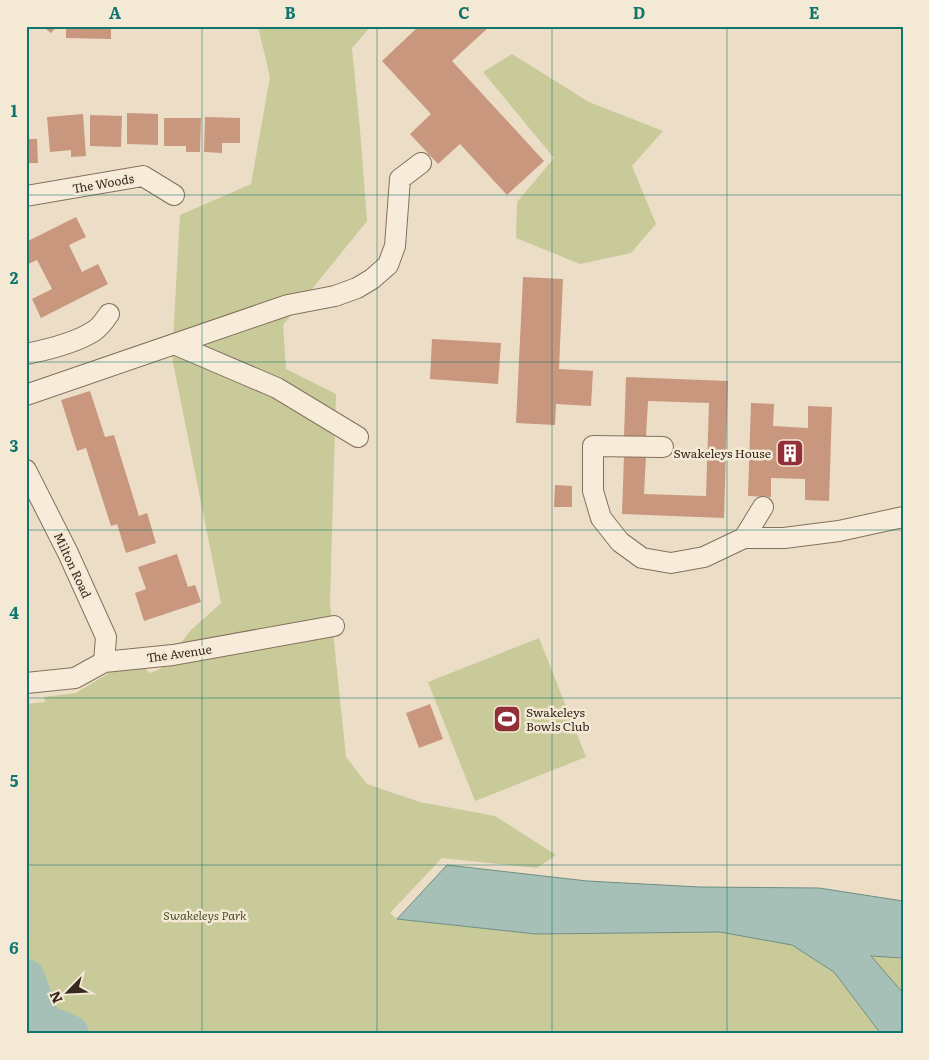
<svg xmlns="http://www.w3.org/2000/svg" width="929" height="1060" viewBox="0 0 929 1060" font-family="Literata,serif">
	<rect width="100%" height="100%" fill="#ecdec6"/>
	<path fill="#c8ca9a" d="M 258,26 L 371,26 L 352,48 L 360,129 L 367,221 L 283,325 L 286,369 L 336,394 L 330,603 L 346,757 L 367,784 L 420,802 L 495,816 L 556,855 L 537,868 L 442,858 L 390,913 L 397,919 L 536,934 L 720,932 L 792,945 L 834,972 L 881,1034 L 26,1034 L 26,704 L 45,702 L 44,697 L 76,693 L 133,658 L 150,673 L 160,669 L 191,630 L 221,603 L 172,357 L 180,215 L 251,184 L 270,77 Z
		M 512,54 L 589,102 L 663,131 L 632,166 L 656,224 L 631,253 L 580,264 L 516,238 L 517,202 L 554,158 L 483,72 Z
		M 539,638 L 586,757 L 475,801 L 428,682 Z
		M 871,956 L 903,958 L 903,993 Z"/>
	<path fill="#a7c0b7" stroke="#6e8e83" d="M 447,865 L 587,881 L 700,887 L 819,888 L 903,901 L 903,958 L 871,956 L 903,993 L 903,1034 L 881,1034 L 834,972 L 792,945 L 720,932 L 536,934 L 397,919 Z"/>
	<g fill="none" stroke-linecap="round" stroke-linejoin="round">
		<path stroke="#a7c0b7" stroke-width="38" d="M 26,978 L 42,1022 L 70,1034"/>
	</g>
	<path fill="#c8977e" d="M 42,26 L 57,26 L 51,33 Z
		M 66,26 L 111,26 L 111,39 L 66,38 Z
		M 419,26 L 490,26 L 452,61 L 544,161 L 507,195 L 460,144 L 438,164 L 410,134 L 431,114 L 382,61 Z
		M 127,113 L 158,114 L 158,145 L 127,144 Z
		M 83,114 L 86,156 L 71,157 L 71,150 L 50,152 L 47,117 Z
		M 90,115 L 122,116 L 121,147 L 90,146 Z
		M 205,117 L 240,118 L 240,143 L 222,143 L 222,153 L 204,152 Z
		M 164,118 L 201,118 L 200,152 L 186,152 L 186,146 L 164,146 Z
		M 26,139 L 37,139 L 38,163 L 26,163 Z
		M 76,217 L 86,237 L 69,245 L 82,272 L 98,264 L 108,284 L 41,318 L 32,299 L 52,289 L 37,260 L 26,265 L 26,242 Z
		M 523,277 L 563,279 L 559,369 L 593,371 L 591,406 L 556,404 L 555,425 L 516,423 Z
		M 432,339 L 501,343 L 498,384 L 430,379 Z
		M 626,377 L 728,381 L 724,518 L 622,514 L 624,455 L 646,456 L 644,494 L 706,496 L 709,403 L 648,401 L 646,437 L 624,436 Z
		M 90,391 L 105,437 L 114,435 L 139,516 L 147,513 L 156,543 L 126,553 L 117,524 L 111,526 L 86,448 L 77,451 L 61,400 Z
		M 751,403 L 774,404 L 773,426 L 808,428 L 808,406 L 832,407 L 829,501 L 805,500 L 805,479 L 771,478 L 771,497 L 748,496 Z
		M 555,485 L 572,486 L 572,507 L 554,507 Z
		M 177,554 L 188,587 L 195,585 L 201,602 L 144,621 L 135,593 L 146,589 L 138,567 Z
		M 430,704 L 443,739 L 419,748 L 406,713 Z"/>
	<g fill="none" stroke-linecap="round" stroke-linejoin="round">
		<g stroke="#86705c" stroke-width="22">
			<path id="minor" d="M 26,196 L 143,176 L 174,195
				M 174,344 L 277,388 L 358,437
				M 26,354 C 46,350 77,342 94,331 C 100,327 105,320 109,314
				M 26,395 L 288,305 L 335,296 L 357,288 L 372,279 L 388,265 L 395,246 L 400,179 L 421,163
				M 663,447 L 593,446 L 593,491 L 601,518 L 620,542 L 642,558 L 671,563 L 704,557 L 744,538 L 784,538 L 839,531 L 903,517
				M 26,470 L 68,553 L 106,637 L 104,662
				M 744,538 L 763,507
				M 26,683 L 75,678 L 104,662 L 173,655 L 334,626"/>
		</g>
		<use href="#minor" stroke="#f7ecd9" stroke-width="20"/>
	</g>
	<path fill="none" stroke="#0f766e" stroke-width="1" stroke-opacity="0.55" d="M 202,26 L 202,1034M 377,26 L 377,1034M 552,26 L 552,1034M 727,26 L 727,1034M 26,195 L 903,195M 26,362 L 903,362M 26,530 L 903,530M 26,698 L 903,698M 26,865 L 903,865"/>
	<defs>
		<g id="building-square" transform="scale(1.4375)"><rect x="-9" y="-9" width="18" height="18" rx="4" fill="#923038" stroke="#f4e9d5"/><path d="M-4-6H4V6H1V3H-1V6H-4ZM-2.5-4.3h1.7v1.8h-1.7ZM.8-4.3h1.7v1.8H.8ZM-2.5-1h1.7V.8h-1.7ZM.8-1h1.7V.8H.8Z" fill="#fff"/></g>
		<g id="stadium-square" transform="scale(1.4375)"><rect x="-9" y="-9" width="18" height="18" rx="4" fill="#923038" stroke="#f4e9d5"/><path d="M0-5a6.5 5 0 1 0 0 10a6.5 5 0 1 0 0-10ZM-3.5-1.8h7v3.6h-7Z" fill="#fff"/></g>
	</defs>
	<g fill-rule="evenodd">
		<use href="#building-square" x="790" y="453"/>
		<use href="#stadium-square" x="507" y="719"/>
	</g>
	<g text-anchor="middle" dominant-baseline="central" stroke-width="5" stroke-linejoin="round" paint-order="stroke">
		<g font-size="12" fill="#37291f" stroke="#f4e9d5">
			<text transform="translate(103 183) rotate(-10)">The Woods</text>
			<text transform="translate(73 565) rotate(65)">Milton Road</text>
			<text transform="translate(179 653) rotate(-8)">The Avenue</text>
		</g>
		<g font-size="12" fill="#37291f" stroke="#f4e9d5" text-anchor="end">
			<text x="771" y="453">Swakeleys House</text>
			<text x="526" y="712" text-anchor="start">Swakeleys<tspan x="526" dy="14">Bowls Club</tspan></text>
		</g>
		<g font-size="12" font-style="italic" fill="#4b5227" stroke="#f4e9d5">
			<text x="205" y="915">Swakeleys Park</text>
		</g>
	</g>
	<rect width="929" height="1060" fill="none" stroke="#f4e9d5" stroke-width="55"/>
	<g transform="translate(68 992) rotate(246)" stroke="#f4e9d5" stroke-width="4" paint-order="stroke">
	<path d="M0-4L9 19L0 12L-9 19Z" fill="#37291f"/>
	<text y="-8" font-size="14" font-weight="bold" text-anchor="middle" fill="#37291f">N</text>
	</g>
	<rect x="28" y="28" width="874" height="1004" fill="none" stroke="#0f766e" stroke-width="2"/>
	<g font-size="16" text-anchor="middle" font-weight="bold" fill="#0f766e">
		<text x="115" y="19">A</text>
		<text x="290" y="19">B</text>
		<text x="464" y="19">C</text>
		<text x="639" y="19">D</text>
		<text x="814" y="19">E</text>
		<text x="14" y="117">1</text>
		<text x="14" y="284">2</text>
		<text x="14" y="452">3</text>
		<text x="14" y="619">4</text>
		<text x="14" y="787">5</text>
		<text x="14" y="954">6</text>
	</g>
</svg>
